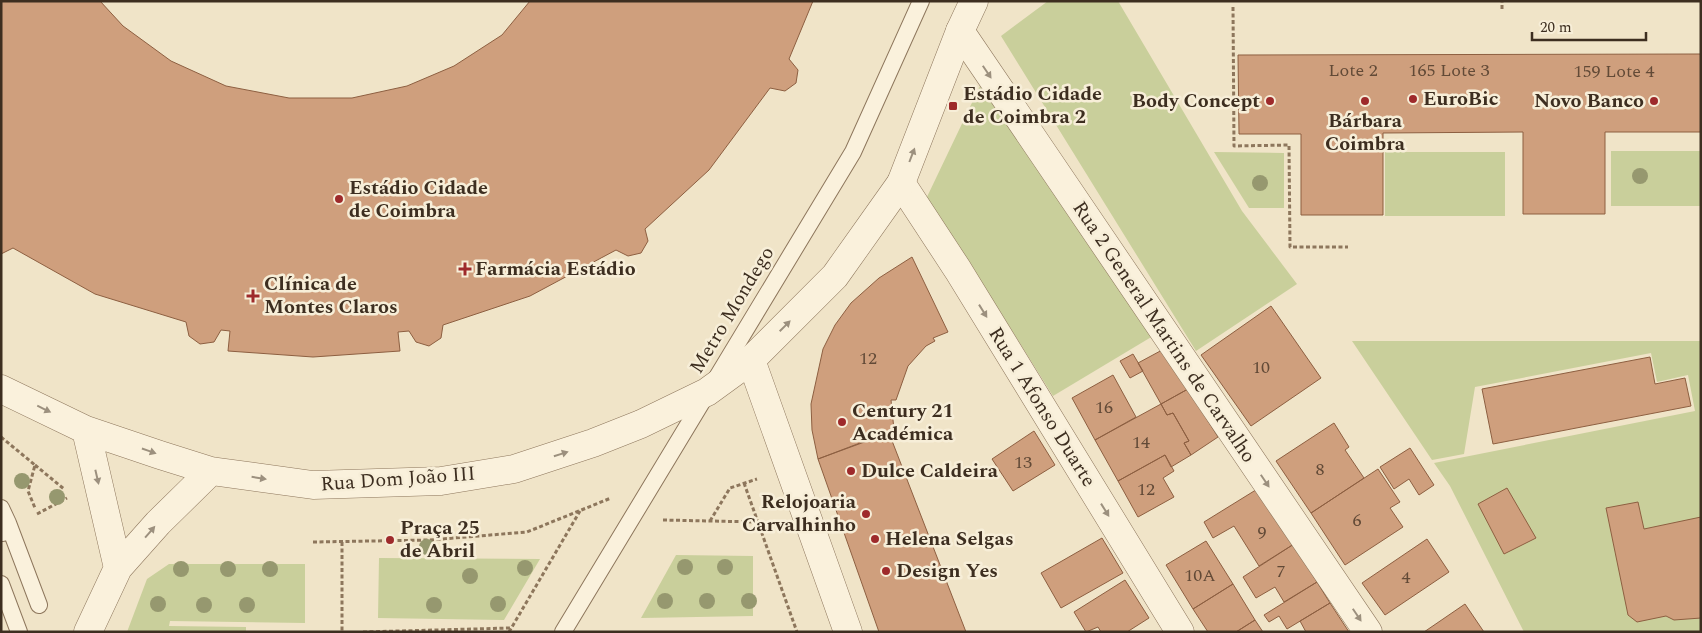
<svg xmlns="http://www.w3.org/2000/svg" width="1702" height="633" viewBox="0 0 1702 633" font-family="Spectral,serif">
	<rect width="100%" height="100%" fill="#f0e4c8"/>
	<path fill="#c9cf9b" d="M 1048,1 L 1118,1 L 1242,211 L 1297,284 L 1196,351 L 1001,36 Z
		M 980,86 L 1153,336 L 1053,396 L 960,248 L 926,199 Z
		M 1611,151 L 1701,151 L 1701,206 L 1611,206 Z
		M 1214,152 L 1284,153 L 1284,208 L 1249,208 Z
		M 1385,152 L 1505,152 L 1505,216 L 1385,216 Z
		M 1352,341 L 1701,341 L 1701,632 L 1524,632 L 1450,486 L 1434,463 L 1695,411 L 1688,375 L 1657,382 L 1651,353 L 1475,387 L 1464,454 L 1432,460 Z
		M 676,555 L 753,556 L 753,616 L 641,618 Z
		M 379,558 L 540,559 L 504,620 L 378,618 Z
		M 169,564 L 305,564 L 305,623 L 170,621 L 169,626 L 246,627 L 246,632 L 127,632 L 147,579 Z"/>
	<path fill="#cf9f7d" stroke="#8d5f41" d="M 1,1 L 100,1 L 123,26 L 171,61 L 226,86 L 289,98 L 352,98 L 407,86 L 454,66 L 502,35 L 530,1 L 813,1 L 789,59 L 798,70 L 796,83 L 785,91 L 770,88 L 709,170 L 645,229 L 648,241 L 641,253 L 628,256 L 616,250 L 530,296 L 443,325 L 441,338 L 429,346 L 416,342 L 409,331 L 398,332 L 400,351 L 313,357 L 228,351 L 230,331 L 221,330 L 214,342 L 200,344 L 189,336 L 186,322 L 95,294 L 13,248 L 1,254 Z
		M 1701,54 L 1701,132 L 1605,132 L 1605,214 L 1523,214 L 1523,132 L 1383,133 L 1383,215 L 1301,215 L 1301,134 L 1239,134 L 1238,55 Z
		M 912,257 L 948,332 L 933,338 L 935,341 L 926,346 L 908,366 L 896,400 L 891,400 L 894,430 L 818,459 L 812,430 L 811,404 L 823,349 L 835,325 L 851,303 L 879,278 Z
		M 1271,306 L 1321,378 L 1251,426 L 1201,355 Z
		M 1164,349 L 1188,389 L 1161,404 L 1138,363 Z
		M 1133,354 L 1143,371 L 1130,378 L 1120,361 Z
		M 1650,357 L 1655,384 L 1685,378 L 1691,406 L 1493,444 L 1482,389 Z
		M 1113,375 L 1136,417 L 1095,440 L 1072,398 Z
		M 1188,389 L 1218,437 L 1191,455 L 1184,443 L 1189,441 L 1173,413 L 1167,415 L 1161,404 Z
		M 1161,404 L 1167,415 L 1173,413 L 1189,441 L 1184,443 L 1191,455 L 1171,467 L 1165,455 L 1118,481 L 1095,440 Z
		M 1334,423 L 1349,447 L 1345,450 L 1364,478 L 1311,513 L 1276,461 Z
		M 1034,431 L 1055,465 L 1013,491 L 992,459 Z
		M 889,433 L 966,632 L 879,632 L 818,459 Z
		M 1410,448 L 1434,485 L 1419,495 L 1409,479 L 1394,489 L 1380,467 Z
		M 1165,455 L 1174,471 L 1163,478 L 1174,497 L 1138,517 L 1118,481 Z
		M 1378,469 L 1400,502 L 1390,508 L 1403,527 L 1345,565 L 1311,513 Z
		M 1259,488 L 1294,544 L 1259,566 L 1234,526 L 1213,538 L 1204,522 Z
		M 1507,488 L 1536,538 L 1504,554 L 1478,504 Z
		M 1638,502 L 1644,529 L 1701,517 L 1701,618 L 1674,620 L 1666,616 L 1637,622 L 1628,615 L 1606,508 Z
		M 1102,538 L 1123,573 L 1061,608 L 1041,573 Z
		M 1427,539 L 1449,572 L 1385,615 L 1362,583 Z
		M 1206,541 L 1233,584 L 1193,609 L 1166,565 Z
		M 1294,544 L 1317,582 L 1284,602 L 1275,587 L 1256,598 L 1243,577 Z
		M 1125,580 L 1149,618 L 1127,632 L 1101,632 L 1098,627 L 1086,632 L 1074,612 Z
		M 1317,582 L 1330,603 L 1287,629 L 1279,616 L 1269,622 L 1264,615 Z
		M 1233,584 L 1255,620 L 1236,632 L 1208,632 L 1193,609 Z
		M 1330,603 L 1349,632 L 1306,632 L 1300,621 Z
		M 1465,604 L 1484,632 L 1424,632 Z
		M 1255,620 L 1263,632 L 1236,632 Z"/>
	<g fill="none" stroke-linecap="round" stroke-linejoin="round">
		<g stroke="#8d765c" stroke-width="18">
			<path id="service" d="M 1,508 L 8,523 L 3,533
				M 8,523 L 39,605
				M 1,584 L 19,632
				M 563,632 L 853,152 L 921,1"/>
		</g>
		<g stroke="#8d765c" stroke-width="29">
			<path id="minor" d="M 960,31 L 1368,632
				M 901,183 L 958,270 L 1180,632
				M 751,360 L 848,632"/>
		</g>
		<g stroke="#8d765c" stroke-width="29">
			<path id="tertiary" d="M 1,389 L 86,430 L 160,455 L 211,471 L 313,485 L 441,481 L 514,469 L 593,443 L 641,424 L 707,392 L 751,360 L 835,276 L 901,183 L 960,31 L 974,1
				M 86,430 L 118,568
				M 88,632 L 118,568 L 158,523 L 211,471"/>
		</g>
		<path stroke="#8d765c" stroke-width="3" stroke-dasharray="4 2.5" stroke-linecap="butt" d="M 1233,7 L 1234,146 L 1289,145 L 1290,247 L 1348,247
			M 1502,9 L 1502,1
			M 1,437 L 35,465 L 28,491 L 35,508
			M 35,465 L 64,489
			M 744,483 L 797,632
			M 37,514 L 67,498
			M 663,520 L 757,522
			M 710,521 L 730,488 L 757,479
			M 313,542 L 430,540 L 527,532 L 611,498
			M 342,542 L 342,632
			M 363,632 L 510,628
			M 509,632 L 580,511"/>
		<use href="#service" stroke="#faf1dc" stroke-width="16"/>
		<use href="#minor" stroke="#faf1dc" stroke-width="28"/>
		<use href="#tertiary" stroke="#faf1dc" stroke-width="28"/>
	</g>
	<g fill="#96986f">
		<circle cx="1640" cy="176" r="8"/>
		<circle cx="1260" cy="183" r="8"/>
		<circle cx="22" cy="481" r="8"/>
		<circle cx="57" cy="497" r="8"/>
		<circle cx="427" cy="547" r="8"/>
		<circle cx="685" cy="567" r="8"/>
		<circle cx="725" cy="567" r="8"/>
		<circle cx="525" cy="568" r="8"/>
		<circle cx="181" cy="569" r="8"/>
		<circle cx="228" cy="569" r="8"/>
		<circle cx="270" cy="569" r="8"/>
		<circle cx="470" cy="576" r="8"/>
		<circle cx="665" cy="601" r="8"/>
		<circle cx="707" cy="601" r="8"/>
		<circle cx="749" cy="601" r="8"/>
		<circle cx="158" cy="604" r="8"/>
		<circle cx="498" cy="604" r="8"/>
		<circle cx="204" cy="605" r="8"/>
		<circle cx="247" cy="605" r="8"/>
		<circle cx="434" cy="605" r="8"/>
	</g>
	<defs><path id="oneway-solid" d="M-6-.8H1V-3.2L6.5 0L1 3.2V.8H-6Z" transform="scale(1.25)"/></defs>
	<g fill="#9c907e">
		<use href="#oneway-solid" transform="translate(987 72) rotate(56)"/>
		<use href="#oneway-solid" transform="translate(912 155) rotate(-69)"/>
		<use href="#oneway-solid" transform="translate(983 311) rotate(58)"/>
		<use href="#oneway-solid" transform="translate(785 326) rotate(-45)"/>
		<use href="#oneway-solid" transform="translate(44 409) rotate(26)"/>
		<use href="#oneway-solid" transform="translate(149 451) rotate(19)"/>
		<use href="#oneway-solid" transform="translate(561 454) rotate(-18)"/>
		<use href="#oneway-solid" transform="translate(97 477) rotate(77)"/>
		<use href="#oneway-solid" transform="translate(259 478) rotate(9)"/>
		<use href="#oneway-solid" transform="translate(1265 481) rotate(56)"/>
		<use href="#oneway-solid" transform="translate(1105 510) rotate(58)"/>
		<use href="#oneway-solid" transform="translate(150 532) rotate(-49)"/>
		<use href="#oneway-solid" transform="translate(1357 615) rotate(56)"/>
	</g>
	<g fill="#9e2a2b" stroke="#f7eed8" stroke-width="2">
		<circle cx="1413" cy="99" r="5"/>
		<circle cx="1270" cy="101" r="5"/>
		<circle cx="1365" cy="101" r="5"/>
		<circle cx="1654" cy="101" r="5"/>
		<rect x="948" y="101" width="10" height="10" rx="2.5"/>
		<circle cx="339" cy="199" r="5"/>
		<path d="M462.5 261.5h5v5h5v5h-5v5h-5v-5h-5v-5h5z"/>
		<path d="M250.5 288.5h5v5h5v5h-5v5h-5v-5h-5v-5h5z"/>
		<circle cx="842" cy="422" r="5"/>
		<circle cx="851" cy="471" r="5"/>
		<circle cx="866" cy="514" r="5"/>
		<circle cx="875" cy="539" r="5"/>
		<circle cx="390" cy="540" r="5"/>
		<circle cx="886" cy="571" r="5"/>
	</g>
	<g text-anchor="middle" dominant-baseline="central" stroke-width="5" stroke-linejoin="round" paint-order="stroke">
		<g font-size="18" fill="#624a37">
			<text x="1353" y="70">Lote 2</text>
			<text x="1449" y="70">165 Lote 3</text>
			<text x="1614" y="71">159 Lote 4</text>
			<text x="868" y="358">12</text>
			<text x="1261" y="367">10</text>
			<text x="1104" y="407">16</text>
			<text x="1141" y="442">14</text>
			<text x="1023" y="462">13</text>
			<text x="1320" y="469">8</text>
			<text x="1146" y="489">12</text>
			<text x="1357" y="520">6</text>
			<text x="1262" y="532">9</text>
			<text x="1281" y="571">7</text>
			<text x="1200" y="575">10A</text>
			<text x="1406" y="577">4</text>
		</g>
		<g font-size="20" font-weight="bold" fill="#3d2e20" stroke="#f7eed8" text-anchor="start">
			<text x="963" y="94">Estádio Cidade<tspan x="963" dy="23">de Coimbra 2</tspan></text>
			<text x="1423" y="99">EuroBic</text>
			<text x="1260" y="101" text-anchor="end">Body Concept</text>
			<text x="1644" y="101" text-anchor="end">Novo Banco</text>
			<text x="1365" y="121" text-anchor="middle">Bárbara<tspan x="1365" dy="23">Coimbra</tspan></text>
			<text x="349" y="188">Estádio Cidade<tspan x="349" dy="23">de Coimbra</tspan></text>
			<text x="475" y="269">Farmácia Estádio</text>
			<text x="264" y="284">Clínica de<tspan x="264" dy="23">Montes Claros</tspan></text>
			<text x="852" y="411">Century 21<tspan x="852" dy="23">Académica</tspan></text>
			<text x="861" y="471">Dulce Caldeira</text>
			<text x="856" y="502" text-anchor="end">Relojoaria<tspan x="856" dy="23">Carvalhinho</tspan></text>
			<text x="400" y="528">Praça 25<tspan x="400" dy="23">de Abril</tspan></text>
			<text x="885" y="539">Helena Selgas</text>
			<text x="896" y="571">Design Yes</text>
		</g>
		<g font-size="20" fill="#3d2e20" stroke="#f7eed8">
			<text transform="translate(732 310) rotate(-59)">Metro Mondego</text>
			<text transform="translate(1164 332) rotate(56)">Rua 2 General Martins de Carvalho</text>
			<text transform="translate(1042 407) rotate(58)">Rua 1 Afonso Duarte</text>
			<text transform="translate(398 479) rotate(-4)">Rua Dom João III</text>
		</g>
	</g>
	<rect width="1702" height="633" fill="none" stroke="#3d2e20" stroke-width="5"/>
	<path d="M1532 32v8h114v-8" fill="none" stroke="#3d2e20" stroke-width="2.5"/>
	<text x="1540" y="32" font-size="15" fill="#3d2e20" stroke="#f7eed8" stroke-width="4" paint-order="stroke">20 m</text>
</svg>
